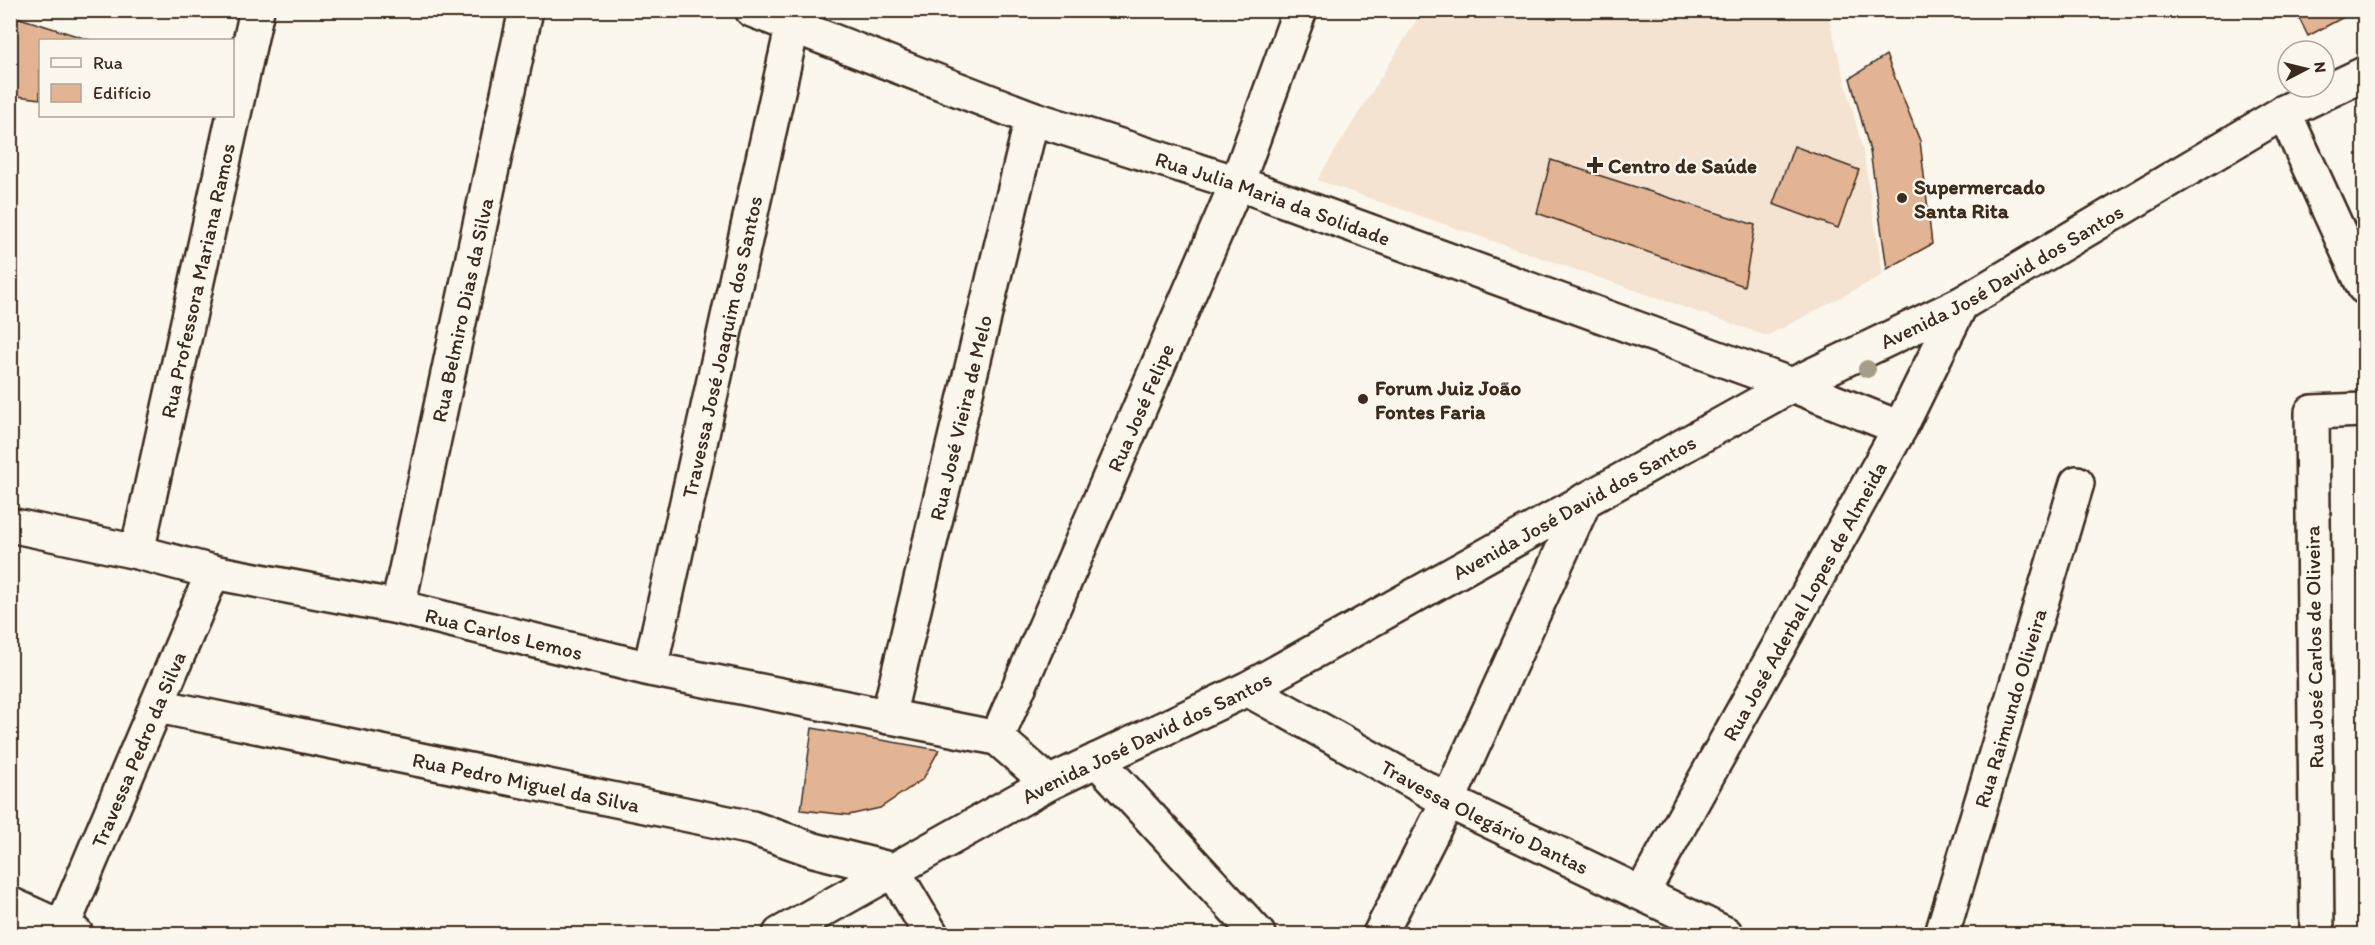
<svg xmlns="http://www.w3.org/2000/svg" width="2375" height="945" viewBox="0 0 2375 945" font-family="Itim,sans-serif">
	<rect width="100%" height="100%" fill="#fbf7ec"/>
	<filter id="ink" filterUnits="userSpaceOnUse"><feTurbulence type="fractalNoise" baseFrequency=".0167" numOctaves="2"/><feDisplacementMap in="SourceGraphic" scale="12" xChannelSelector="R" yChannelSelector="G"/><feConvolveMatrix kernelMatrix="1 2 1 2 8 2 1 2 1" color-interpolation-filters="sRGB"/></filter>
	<g filter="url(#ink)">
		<path fill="#f4e3d1" d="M 1431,10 L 1827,11 L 1863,151 L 1883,275 L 1767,336 L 1317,180 L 1421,13 Z"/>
		<path fill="#e2b493" stroke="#3b2a1e" stroke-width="1.5" d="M 2295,10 L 2357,10 L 2308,36 Z
			M 10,15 L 90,40 L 40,40 L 40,99 L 10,95 Z
			M 1886,55 L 1920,141 L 1932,244 L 1887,269 L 1870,151 L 1850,78 Z
			M 1794,146 L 1859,170 L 1838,228 L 1773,204 Z
			M 1551,160 L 1755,225 L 1744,286 L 1537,213 Z
			M 812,728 L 939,750 L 923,779 L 880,808 L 849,815 L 801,810 Z"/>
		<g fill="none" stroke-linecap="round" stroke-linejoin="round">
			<g stroke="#3b2a1e" stroke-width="38">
				<g id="minor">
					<path id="s1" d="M 752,10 L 1032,118 L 1237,183 L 1792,385 L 1900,428"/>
					<path d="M 2284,112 L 2364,287"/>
					<path id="s2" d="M 10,525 L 137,552 L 213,572 L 398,607 L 650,669 L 997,738"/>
					<path id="s3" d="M 137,552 L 257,10"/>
					<path id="s4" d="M 398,607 L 526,10"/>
					<path id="s5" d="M 650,669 L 796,10"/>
					<path id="s6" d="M 1247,689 L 1448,801 L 1726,934"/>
					<path id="s7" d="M 158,706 L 752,828 L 814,850 L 893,870 L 931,934"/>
					<path id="s8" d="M 888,717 L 1032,118"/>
					<path d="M 1097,760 L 1258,934"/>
					<path id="s9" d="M 1049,783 L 997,738 L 1237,183 L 1300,10"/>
					<path id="s10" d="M 1642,893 L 1900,428 L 1961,304"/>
					<path d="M 10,904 L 76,934"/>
					<path id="s11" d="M 62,928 L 213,572"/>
					<path d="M 1380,934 L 1448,801 L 1585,500"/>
					<path id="s12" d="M 1942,934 L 2077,483"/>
					<path d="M 2317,934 L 2312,412 L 2364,410"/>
				</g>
			</g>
			<g stroke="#3b2a1e" stroke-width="38">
				<g id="secondary">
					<path id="s13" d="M 780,934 L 1049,783 L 1247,689 L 1792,385 L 1961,304 L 2284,112 L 2364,74"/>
				</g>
			</g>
			<use href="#minor" stroke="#fbf7ec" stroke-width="33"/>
			<use href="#secondary" stroke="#fbf7ec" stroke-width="33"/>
		</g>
		<circle fill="#a59d89" cx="1867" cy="369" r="9"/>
	</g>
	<g fill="#3b2a1e" stroke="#fbf7ec" stroke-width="2">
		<path d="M1592 156h6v6h6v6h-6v6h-6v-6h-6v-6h6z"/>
		<circle cx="1902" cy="198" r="6"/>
		<circle cx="1363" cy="399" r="6"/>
	</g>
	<g text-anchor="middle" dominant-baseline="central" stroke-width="5" stroke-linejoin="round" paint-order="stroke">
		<g font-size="21" font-weight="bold" fill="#3b2a1e" stroke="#fbf7ec" text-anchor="start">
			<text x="1608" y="165">Centro de Saúde</text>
			<text x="1914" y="186">Supermercado<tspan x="1914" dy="24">Santa Rita</tspan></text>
			<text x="1375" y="387">Forum Juiz João<tspan x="1375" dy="24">Fontes Faria</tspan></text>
		</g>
		<g font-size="21" fill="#3b2a1e" stroke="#fbf7ec">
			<text stroke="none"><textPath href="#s1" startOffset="554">Rua Julia Maria da Solidade</textPath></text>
			<text stroke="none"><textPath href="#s13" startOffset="1388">Avenida José David dos Santos</textPath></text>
			<text stroke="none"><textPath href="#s3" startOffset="278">Rua Professora Mariana Ramos</textPath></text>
			<text stroke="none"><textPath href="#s4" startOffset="304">Rua Belmiro Dias da Silva</textPath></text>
			<text stroke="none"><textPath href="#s5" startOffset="330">Travessa José Joaquim dos Santos</textPath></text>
			<text stroke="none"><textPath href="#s9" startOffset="429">Rua José Felipe</textPath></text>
			<text stroke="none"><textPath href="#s8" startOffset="308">Rua José Vieira de Melo</textPath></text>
			<text stroke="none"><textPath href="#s13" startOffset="902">Avenida José David dos Santos</textPath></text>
			<text stroke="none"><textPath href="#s10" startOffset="334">Rua José Aderbal Lopes de Almeida</textPath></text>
			<text stroke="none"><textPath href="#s2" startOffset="506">Rua Carlos Lemos</textPath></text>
			<text transform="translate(2314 647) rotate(-91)">Rua José Carlos de Oliveira</text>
			<text stroke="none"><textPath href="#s12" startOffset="236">Rua Raimundo Oliveira</textPath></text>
			<text stroke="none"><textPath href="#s13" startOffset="416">Avenida José David dos Santos</textPath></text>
			<text stroke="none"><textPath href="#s11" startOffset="194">Travessa Pedro da Silva</textPath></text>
			<text stroke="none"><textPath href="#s7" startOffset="376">Rua Pedro Miguel da Silva</textPath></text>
			<text stroke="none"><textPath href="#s6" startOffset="270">Travessa Olegário Dantas</textPath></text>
		</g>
	</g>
	<rect width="2375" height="945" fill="none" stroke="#fbf7ec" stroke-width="36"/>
	<rect x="18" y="18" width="2339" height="909" fill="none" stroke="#3b2a1e" stroke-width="2" filter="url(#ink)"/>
	<rect x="39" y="39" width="195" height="78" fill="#fbf7ec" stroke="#aea59a" stroke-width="1.5"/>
	<rect x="51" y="58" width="30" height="9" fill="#fbf7ec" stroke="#aea59a" stroke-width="1.5"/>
	<text x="93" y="69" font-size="18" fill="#3b2a1e">Rua</text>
	<rect x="51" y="84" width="30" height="18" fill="#e2b493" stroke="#aea59a" stroke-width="1.5"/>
	<text x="93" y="99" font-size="18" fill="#3b2a1e">Edifício</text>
	<g transform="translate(2306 69) rotate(83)"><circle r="28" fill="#fbf7ec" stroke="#aea59a" stroke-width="1.5"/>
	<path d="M0-4.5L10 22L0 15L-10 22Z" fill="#3b2a1e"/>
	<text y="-9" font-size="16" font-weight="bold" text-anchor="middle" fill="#3b2a1e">N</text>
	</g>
</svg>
